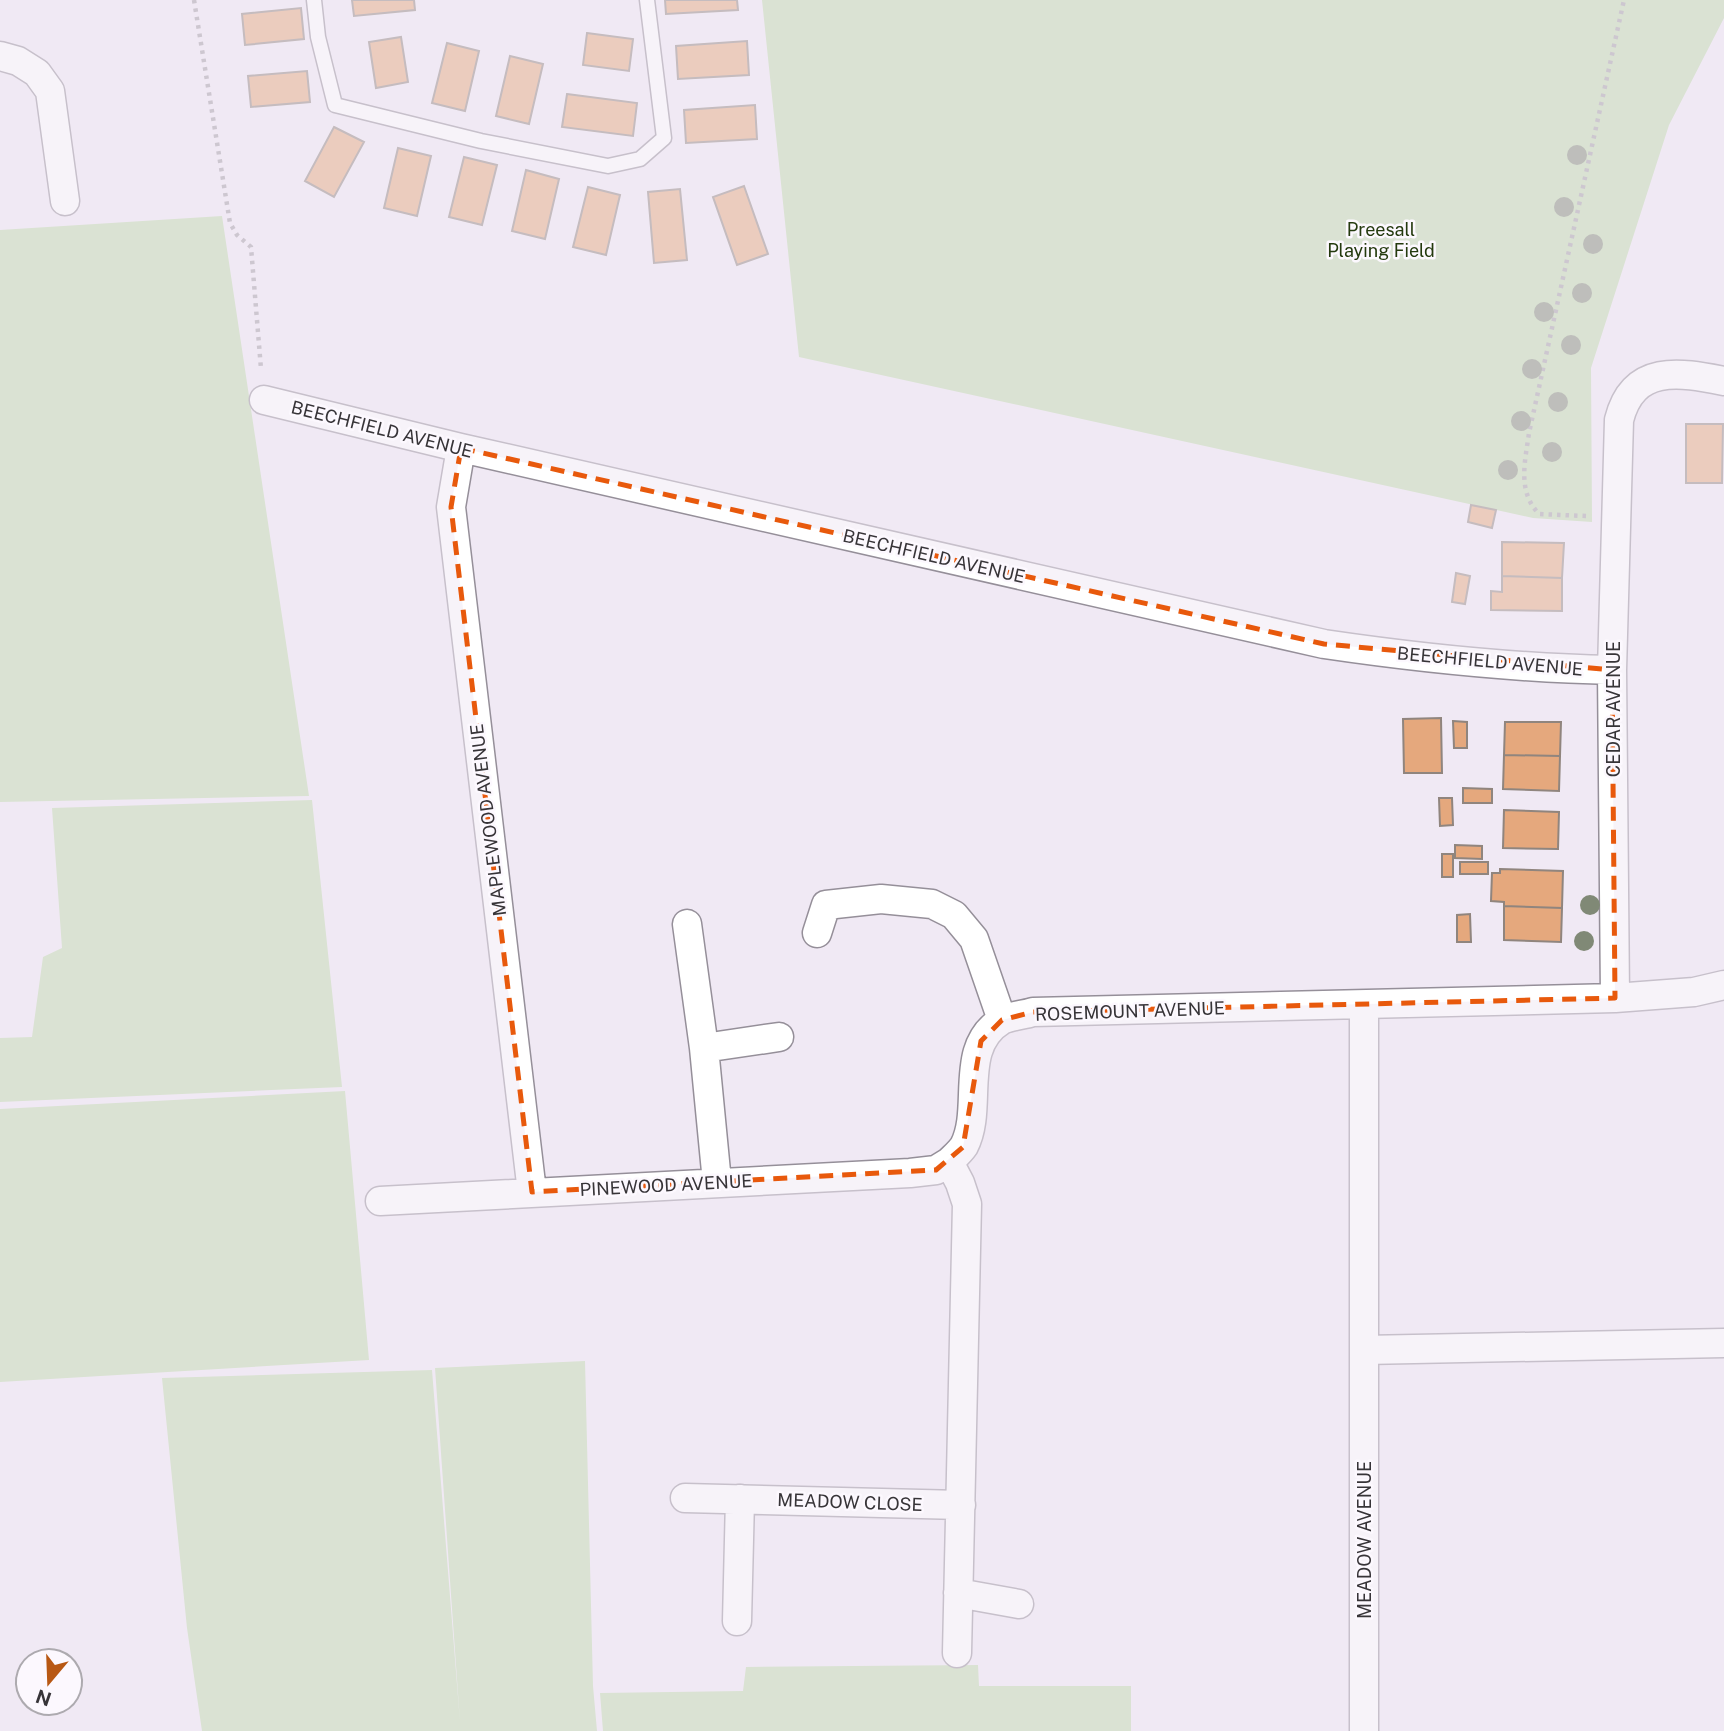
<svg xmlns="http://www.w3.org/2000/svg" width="1724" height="1731" viewBox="0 0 1724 1731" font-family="'Public Sans',sans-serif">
	<rect width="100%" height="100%" fill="#f0e9f4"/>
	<path fill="#bedaaa" d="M 762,0 L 1724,0 L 1724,18 L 1669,125 L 1591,368 L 1592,522 L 1533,518 L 799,357 Z
		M 222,216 L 309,796 L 0,802 L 0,230 Z
		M 312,800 L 342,1087 L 0,1102 L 0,1038 L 32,1037 L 43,957 L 62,948 L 52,808 Z
		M 345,1091 L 369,1360 L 0,1382 L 0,1109 Z
		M 585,1361 L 593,1686 L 597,1731 L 202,1731 L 187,1628 L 162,1378 L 432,1370 L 460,1722 L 435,1368 Z
		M 978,1665 L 979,1686 L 1131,1686 L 1131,1731 L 603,1731 L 600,1693 L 743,1691 L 746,1667 Z"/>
	<path fill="#e5a87d" stroke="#90857e" stroke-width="2" d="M 352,0 L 414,0 L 415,10 L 354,16 Z
		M 665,0 L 737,0 L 738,10 L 666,14 Z
		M 301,8 L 304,39 L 245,45 L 242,14 Z
		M 587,33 L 633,39 L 629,71 L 583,65 Z
		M 401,37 L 408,82 L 376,88 L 369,42 Z
		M 747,41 L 749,75 L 678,79 L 676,46 Z
		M 447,43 L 479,51 L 465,111 L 432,103 Z
		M 510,56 L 543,64 L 529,124 L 496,116 Z
		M 307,71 L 310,102 L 251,107 L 248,76 Z
		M 567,94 L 637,103 L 633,136 L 562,127 Z
		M 755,105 L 757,139 L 686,143 L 684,110 Z
		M 334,127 L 364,142 L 334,197 L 305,181 Z
		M 398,148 L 431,156 L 417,216 L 384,208 Z
		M 464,157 L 497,165 L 482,225 L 449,217 Z
		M 526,170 L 559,179 L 545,239 L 512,231 Z
		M 744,186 L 768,254 L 737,265 L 713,197 Z
		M 588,187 L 620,195 L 606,255 L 573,247 Z
		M 680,189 L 687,260 L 654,263 L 648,192 Z
		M 1686,424 L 1723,424 L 1722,483 L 1686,483 Z
		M 1471,505 L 1496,510 L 1492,528 L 1468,522 Z
		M 1502,542 L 1564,543 L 1562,578 L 1502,576 Z
		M 1456,573 L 1470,576 L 1465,604 L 1452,602 Z
		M 1502,576 L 1562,578 L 1562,611 L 1491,610 L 1491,591 L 1502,592 Z
		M 1441,718 L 1442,773 L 1404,773 L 1403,719 Z
		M 1453,721 L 1467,722 L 1467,748 L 1454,748 Z
		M 1505,722 L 1561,722 L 1560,756 L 1504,755 Z
		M 1504,755 L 1560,756 L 1559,791 L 1503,789 Z
		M 1463,788 L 1492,789 L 1492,803 L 1463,803 Z
		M 1439,798 L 1452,798 L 1453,825 L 1440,826 Z
		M 1504,810 L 1559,812 L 1558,849 L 1503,848 Z
		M 1455,845 L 1482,846 L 1482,859 L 1455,858 Z
		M 1442,854 L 1453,854 L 1453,877 L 1442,877 Z
		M 1460,862 L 1488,862 L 1488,874 L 1460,874 Z
		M 1500,869 L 1563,871 L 1562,908 L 1504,906 L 1504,902 L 1491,901 L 1492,873 L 1500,873 Z
		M 1504,906 L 1562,908 L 1561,942 L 1504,940 Z
		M 1470,914 L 1471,942 L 1457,942 L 1457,915 Z"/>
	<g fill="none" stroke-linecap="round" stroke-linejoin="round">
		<g stroke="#958f99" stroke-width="17">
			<path id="lane" d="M 314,0 L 318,37 L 335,105 L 481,141 L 608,166 L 640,159 L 664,138 L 647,0"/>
		</g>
		<g stroke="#958f99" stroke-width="31">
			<path id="street" d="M 0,56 L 18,61 L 37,73 L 50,91 L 65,201
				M 264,400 L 461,448 L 1324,644 C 1419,658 1516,668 1612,670
				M 461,448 L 451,507 L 532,1192
				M 687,924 L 704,1048 L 717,1182
				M 817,933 L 826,905 L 881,899 L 932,904 L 954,915 L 974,939 L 1002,1020
				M 1615,998 L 1612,670 L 1619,420 C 1633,364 1679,372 1724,381
				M 704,1048 L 779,1037
				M 380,1201 L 910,1173 L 936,1170 L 949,1162
				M 1364,1350 L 1724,1343
				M 685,1498 L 961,1505
				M 958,1593 L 1019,1604
				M 737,1621 L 740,1499
				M 957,1653 L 967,1204 L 960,1183 L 949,1162 C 954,1157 960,1152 964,1146 C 984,1108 957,1047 1002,1020 C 1010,1016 1024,1015 1033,1012 L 1615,998 L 1694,992 L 1724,985
				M 1364,1731 L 1364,1005"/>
		</g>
		<path stroke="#a39da5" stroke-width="4.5" stroke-dasharray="3.5 5" stroke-linecap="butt" d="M 194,0 L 230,223 L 237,235 L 251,247 L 261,369
			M 1586,516 L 1539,514 C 1517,491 1525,462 1529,433 L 1624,0"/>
		<use href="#lane" stroke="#fff" stroke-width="14"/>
		<use href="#street" stroke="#fff" stroke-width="28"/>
	</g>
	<g fill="#808976">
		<circle cx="1577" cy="155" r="10"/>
		<circle cx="1564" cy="207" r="10"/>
		<circle cx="1593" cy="244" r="10"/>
		<circle cx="1582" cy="293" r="10"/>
		<circle cx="1544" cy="312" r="10"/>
		<circle cx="1571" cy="345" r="10"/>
		<circle cx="1532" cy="369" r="10"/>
		<circle cx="1558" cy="402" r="10"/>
		<circle cx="1521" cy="421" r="10"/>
		<circle cx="1552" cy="452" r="10"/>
		<circle cx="1508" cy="470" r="10"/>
		<circle cx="1590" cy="905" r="10"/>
		<circle cx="1584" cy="941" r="10"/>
	</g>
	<path d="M0 0H1724V1731H0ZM 461,448 L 1324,644 L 1612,670 L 1615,998 L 1033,1012 L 1002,1020 L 981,1041 L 963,1147 L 936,1170 L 532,1192 L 451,507 Z" fill="#f0e9f4" fill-opacity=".55" fill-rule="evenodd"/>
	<path fill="none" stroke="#e8590c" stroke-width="5" stroke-dasharray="14 9" stroke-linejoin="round" d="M 461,448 L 1324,644 L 1612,670 L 1615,998 L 1033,1012 L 1002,1020 L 981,1041 L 963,1147 L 936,1170 L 532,1192 L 451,507 Z"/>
	<g text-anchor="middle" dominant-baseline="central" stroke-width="5" stroke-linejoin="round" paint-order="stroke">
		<g font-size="18" fill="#243a0e" stroke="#fcf8fe">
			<text x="1381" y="229">Preesall<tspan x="1381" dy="21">Playing Field</tspan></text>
		</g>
		<g font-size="18" fill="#373438" stroke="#fcf8fe">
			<text transform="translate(382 429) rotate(14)">BEECHFIELD AVENUE</text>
			<text transform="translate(934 556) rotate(13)">BEECHFIELD AVENUE</text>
			<text transform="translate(1490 661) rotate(5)">BEECHFIELD AVENUE</text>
			<text transform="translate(1613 709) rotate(-90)">CEDAR AVENUE</text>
			<text transform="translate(488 820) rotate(-97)">MAPLEWOOD AVENUE</text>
			<text transform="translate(1130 1011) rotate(-2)">ROSEMOUNT AVENUE</text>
			<text transform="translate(666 1185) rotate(-3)">PINEWOOD AVENUE</text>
			<text transform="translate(850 1502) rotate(2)">MEADOW CLOSE</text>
			<text transform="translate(1364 1540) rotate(-90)">MEADOW AVENUE</text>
		</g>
	</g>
	<g transform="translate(49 1682) rotate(199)"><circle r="33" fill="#fcf8fe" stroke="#adaaaf" stroke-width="2"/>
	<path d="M0-5L12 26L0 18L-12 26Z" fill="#b85814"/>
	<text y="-10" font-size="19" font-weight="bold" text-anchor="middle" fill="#373438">N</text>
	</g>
</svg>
